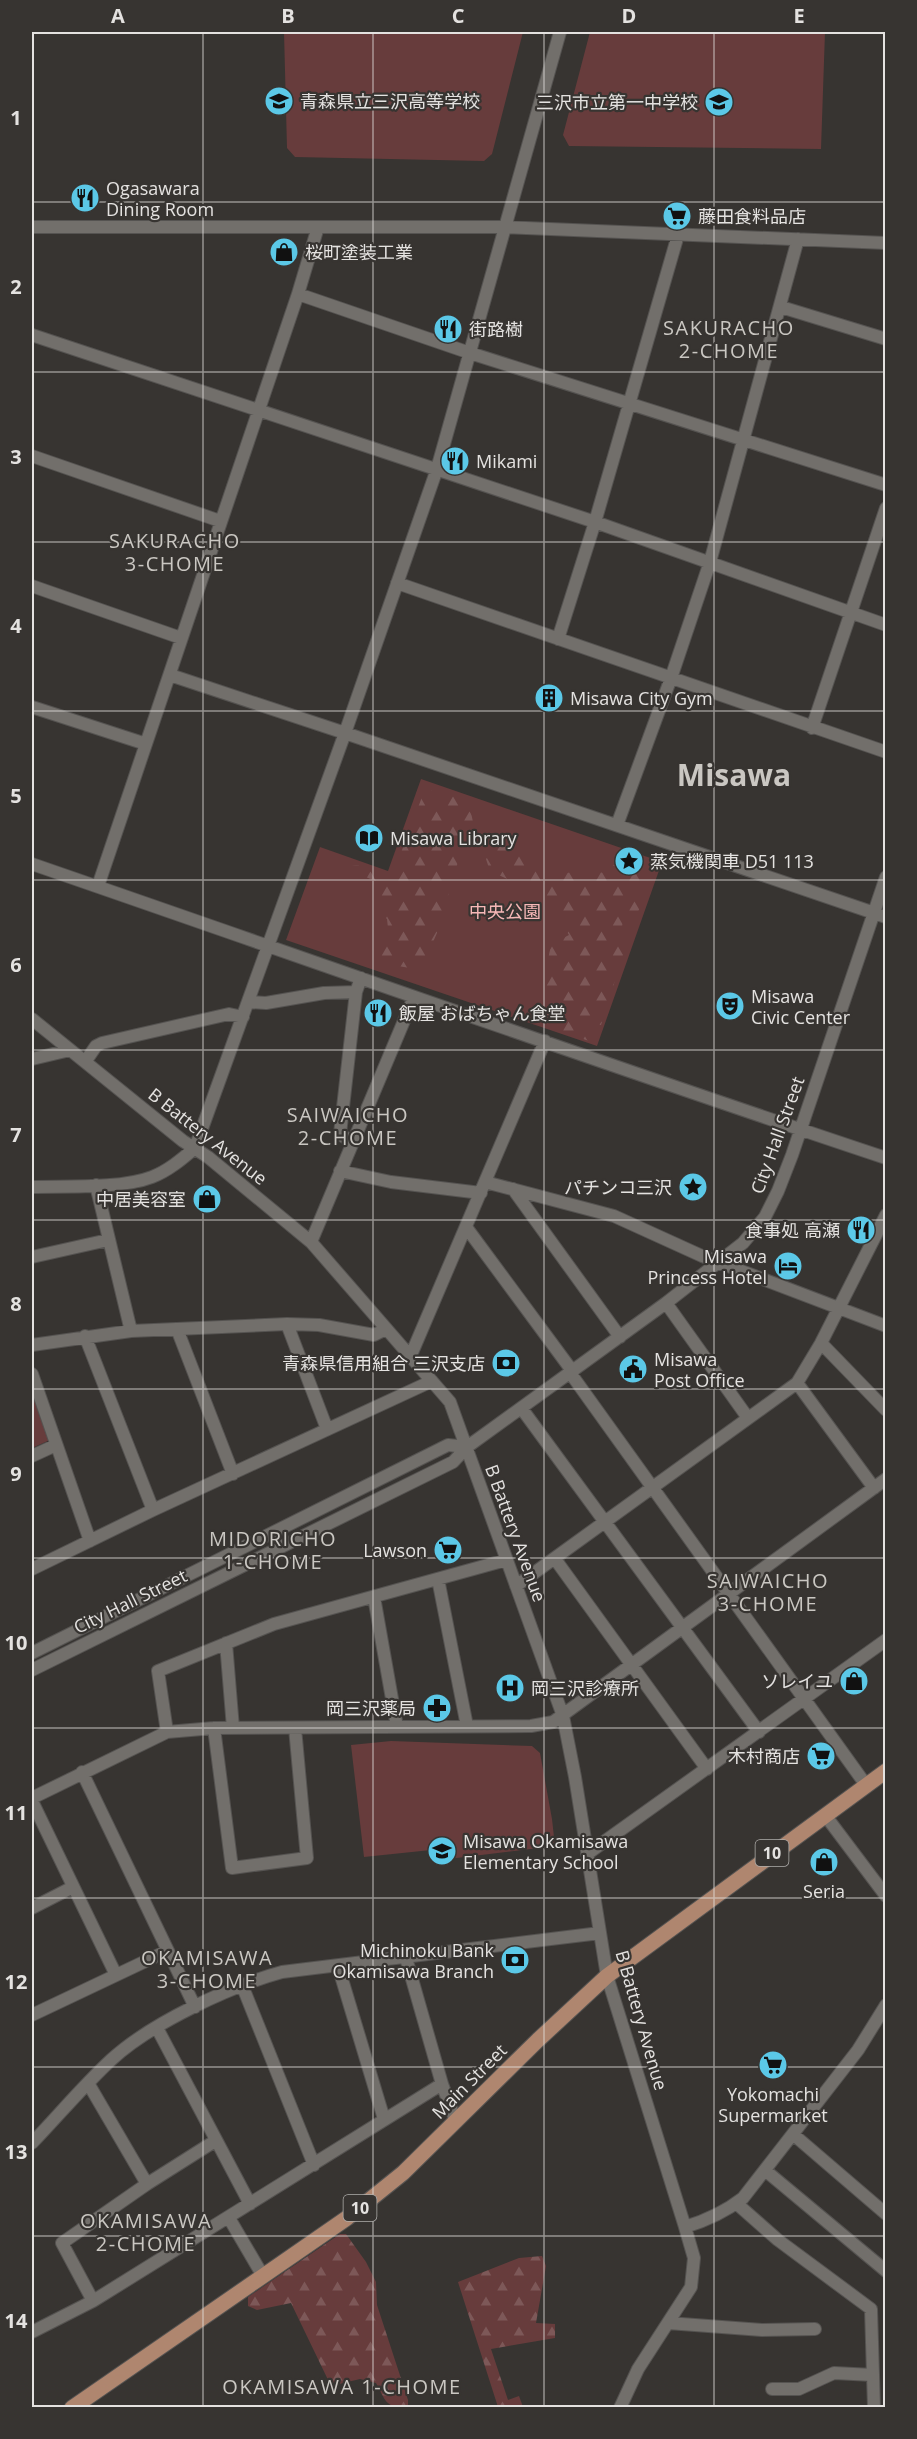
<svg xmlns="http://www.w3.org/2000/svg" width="917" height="2439" viewBox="0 0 917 2439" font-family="'Open Sans','Noto Sans JP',sans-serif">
	<defs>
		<pattern id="forest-firs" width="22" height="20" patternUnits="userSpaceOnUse" patternTransform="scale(1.5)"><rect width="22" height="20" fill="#673c3c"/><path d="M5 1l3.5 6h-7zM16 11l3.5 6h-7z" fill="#7d5858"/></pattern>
	</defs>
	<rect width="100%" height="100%" fill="#373431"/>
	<path fill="#673c3c" d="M 284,32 L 523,32 L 492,154 L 484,161 L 295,157 L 287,148 Z
		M 590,32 L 825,32 L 821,149 L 569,146 L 563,135 Z
		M 421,779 L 662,862 L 597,1046 L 286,940 L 320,847 L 388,871 Z
		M 32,1390 L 50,1440 L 32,1448 Z
		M 391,1741 L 532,1746 L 540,1753 L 552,1819 L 555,1846 L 432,1861 L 431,1850 L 364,1857 L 351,1745 Z"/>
	<path fill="url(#forest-firs)" d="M 425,789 L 459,798 L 470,808 L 473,822 L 465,838 L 437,933 L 425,960 L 416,969 L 380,963 L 368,955 L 388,928 L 387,919 L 375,908 L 383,884 L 346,869 C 358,859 377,874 393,874 Z
		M 500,844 L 555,877 L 577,870 L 606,873 L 611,864 L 644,875 L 635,900 L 641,905 L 637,914 L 625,918 C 620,928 621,933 627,942 L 601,1025 L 596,1024 L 589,1041 L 515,1015 L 517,1009 L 530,1010 L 546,996 L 544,981 L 551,944 L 569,935 L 558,919 L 529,889 L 490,871 L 486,859 Z
		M 340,2234 L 346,2234 L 366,2262 L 376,2282 L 377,2305 L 408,2400 L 408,2407 C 385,2408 386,2401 376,2383 L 360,2379 L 331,2386 L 291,2303 L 257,2310 L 248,2306 L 248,2297 Z
		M 542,2256 L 546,2266 L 536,2323 L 555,2324 L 555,2338 L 491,2349 L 508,2400 L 519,2396 L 523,2407 L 498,2407 L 458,2282 L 519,2258 Z"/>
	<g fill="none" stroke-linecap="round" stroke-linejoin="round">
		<g stroke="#555351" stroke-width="14">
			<path id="minor" d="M 560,32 L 437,469 L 345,733 L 886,917
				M 32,227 L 504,227 L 886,243
				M 298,294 L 318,227
				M 781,307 L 886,339
				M 32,335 L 595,522 L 886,625
				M 32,456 L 220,521
				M 397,583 L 886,752
				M 32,586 L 181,638
				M 558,639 L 595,522 L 678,235
				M 32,707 L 146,744
				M 812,728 L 886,508
				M 617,825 L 671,678 L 710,562 L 798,239
				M 32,864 C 316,962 600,1063 886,1158
				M 98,886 L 298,294 L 470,353 L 886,485
				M 248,1002 L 266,1003 L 324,993 L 356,992
				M 32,1019 L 183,1141 L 208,1157 L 311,1242 L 450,1402 L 563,1716 L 575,1777 L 607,1976 L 685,2227
				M 32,1059 L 70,1050
				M 85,1062 L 96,1046 L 102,1043 L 229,1014 L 243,1017
				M 353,1143 L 340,1134 L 356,992 L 361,978
				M 340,1171 L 391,1182 L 481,1193
				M 485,1182 L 614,1216 L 702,1256 L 886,1326
				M 96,1185 L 131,1331
				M 32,1187 C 65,1186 121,1189 152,1177 C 168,1171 182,1159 195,1148 L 345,733 L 170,675
				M 513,1189 L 620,1337
				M 466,1227 L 573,1372
				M 311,1242 L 414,997
				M 32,1257 L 108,1240
				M 666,1303 L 748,1418
				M 287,1324 L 327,1429
				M 177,1329 L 233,1474
				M 85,1336 L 153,1510
				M 821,1343 L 886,1215
				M 32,1345 L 131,1331 L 287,1324 L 319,1325 L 374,1335 L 386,1329
				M 411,1355 L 545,1041
				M 32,1374 L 90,1541
				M 571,1374 L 866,1785
				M 797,1383 L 874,1488
				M 522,1409 L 759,1732
				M 32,1456 L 56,1445
				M 555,1559 L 707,1769
				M 32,1569 L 153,1510 L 432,1381
				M 438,1579 L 467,1726
				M 516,1586 L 797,1383 L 821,1343 L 886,1410
				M 374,1597 L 397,1727
				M 226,1643 L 233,1728
				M 32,1653 L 448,1445 L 467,1447
				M 32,1670 L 453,1462 L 467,1447 L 666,1303 L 743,1243 L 765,1217 L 778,1191 L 792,1155 L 886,877
				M 214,1728 L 232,1868 L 307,1858 L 295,1728
				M 167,1732 L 158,1671 L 274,1624 L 506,1560
				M 82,1772 L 195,2007
				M 32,1798 L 167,1732 L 214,1728 L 531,1726 L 553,1722 L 886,1479
				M 32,1801 L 116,1975
				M 825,1815 L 886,1896
				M 587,1854 L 886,1640
				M 32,1908 L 73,1887
				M 406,1958 L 442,2084 L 456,2122
				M 338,1966 L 384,2119
				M 242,1985 L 314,2165
				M 32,2015 L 167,1951
				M 157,2028 L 250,2204
				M 88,2083 L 147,2184
				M 794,2135 L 886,2214
				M 32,2143 C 58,2116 83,2086 111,2060 C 151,2023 231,1986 282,1972 L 600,1933
				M 766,2171 L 886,2271
				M 736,2203 L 778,2240 L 871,2309 L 874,2408
				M 229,2218 L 263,2276
				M 93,2301 L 62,2243 L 147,2184 L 215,2141
				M 668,2323 L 762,2330 L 815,2329
				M 32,2332 L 93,2301 L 442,2084
				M 772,2389 L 799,2389 L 834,2373 L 873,2375
				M 620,2408 L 638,2369 L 691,2287 L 694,2258 L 685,2227 C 708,2220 725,2212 743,2198 L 858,2050 L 886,2005"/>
		</g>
		<g stroke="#555351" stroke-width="17">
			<path id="major" d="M 72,2408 L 347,2218 L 403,2173 L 538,2040 L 607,1976 L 886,1771"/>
		</g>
		<use href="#minor" stroke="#726f6b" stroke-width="12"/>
		<use href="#major" stroke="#af866f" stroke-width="15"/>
	</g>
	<path fill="none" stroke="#e4e2e0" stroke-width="1.5" stroke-opacity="0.55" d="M 203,32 L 203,2408M 373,32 L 373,2408M 544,32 L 544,2408M 714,32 L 714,2408M 32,202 L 886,202M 32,372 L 886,372M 32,542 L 886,542M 32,711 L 886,711M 32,880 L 886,880M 32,1050 L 886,1050M 32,1220 L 886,1220M 32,1389 L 886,1389M 32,1558 L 886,1558M 32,1728 L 886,1728M 32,1898 L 886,1898M 32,2067 L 886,2067M 32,2236 L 886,2236"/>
	<defs>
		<g id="school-disc" transform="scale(1.5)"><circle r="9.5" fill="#5bc8e7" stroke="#373431"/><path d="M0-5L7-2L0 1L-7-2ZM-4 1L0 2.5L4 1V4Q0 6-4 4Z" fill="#111"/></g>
		<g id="restaurant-disc" transform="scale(1.5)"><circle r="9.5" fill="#5bc8e7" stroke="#373431"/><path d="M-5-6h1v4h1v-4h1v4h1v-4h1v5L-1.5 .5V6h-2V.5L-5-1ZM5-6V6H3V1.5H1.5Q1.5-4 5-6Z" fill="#111"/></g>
		<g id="supermarket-disc" transform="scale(1.5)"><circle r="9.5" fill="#5bc8e7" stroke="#373431"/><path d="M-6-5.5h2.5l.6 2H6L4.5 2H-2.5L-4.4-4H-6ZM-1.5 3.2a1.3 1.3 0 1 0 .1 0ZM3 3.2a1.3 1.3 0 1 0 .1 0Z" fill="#111"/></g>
		<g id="shop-disc" transform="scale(1.5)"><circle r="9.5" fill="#5bc8e7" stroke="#373431"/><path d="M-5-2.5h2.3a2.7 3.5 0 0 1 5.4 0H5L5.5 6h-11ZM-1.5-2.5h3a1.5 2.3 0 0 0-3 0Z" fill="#111"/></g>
		<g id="building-disc" transform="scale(1.5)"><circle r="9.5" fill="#5bc8e7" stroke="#373431"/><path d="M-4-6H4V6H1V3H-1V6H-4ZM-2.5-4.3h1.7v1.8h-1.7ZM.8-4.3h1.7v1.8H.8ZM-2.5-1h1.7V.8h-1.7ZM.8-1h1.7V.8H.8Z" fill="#111"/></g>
		<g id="library-disc" transform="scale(1.5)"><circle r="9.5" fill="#5bc8e7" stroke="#373431"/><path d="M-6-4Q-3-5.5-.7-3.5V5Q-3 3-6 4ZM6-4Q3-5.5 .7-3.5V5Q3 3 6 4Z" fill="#111"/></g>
		<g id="sight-disc" transform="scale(1.5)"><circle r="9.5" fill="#5bc8e7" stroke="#373431"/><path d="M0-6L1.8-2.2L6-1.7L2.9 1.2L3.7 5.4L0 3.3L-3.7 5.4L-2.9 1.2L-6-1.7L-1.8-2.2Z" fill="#111"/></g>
		<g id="theatre-disc" transform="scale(1.5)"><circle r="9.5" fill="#5bc8e7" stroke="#373431"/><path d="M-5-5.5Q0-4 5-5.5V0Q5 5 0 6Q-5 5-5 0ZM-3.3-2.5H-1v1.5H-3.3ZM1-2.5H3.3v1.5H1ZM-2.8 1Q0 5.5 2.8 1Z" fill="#111"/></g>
		<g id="hotel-disc" transform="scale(1.5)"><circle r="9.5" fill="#5bc8e7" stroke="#373431"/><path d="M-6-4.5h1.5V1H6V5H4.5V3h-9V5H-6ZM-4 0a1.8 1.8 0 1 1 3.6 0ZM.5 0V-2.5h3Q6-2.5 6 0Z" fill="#111"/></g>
		<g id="bank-disc" transform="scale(1.5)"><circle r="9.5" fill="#5bc8e7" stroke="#373431"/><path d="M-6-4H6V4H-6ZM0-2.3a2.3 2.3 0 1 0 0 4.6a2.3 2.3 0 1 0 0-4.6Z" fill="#111"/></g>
		<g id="civic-disc" transform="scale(1.5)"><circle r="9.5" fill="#5bc8e7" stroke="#373431"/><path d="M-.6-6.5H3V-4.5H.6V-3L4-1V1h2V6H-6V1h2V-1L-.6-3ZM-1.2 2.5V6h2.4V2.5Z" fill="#111"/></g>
		<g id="hospital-disc" transform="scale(1.5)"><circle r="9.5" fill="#5bc8e7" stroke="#373431"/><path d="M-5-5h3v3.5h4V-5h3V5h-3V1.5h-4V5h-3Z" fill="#111"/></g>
		<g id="pharmacy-disc" transform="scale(1.5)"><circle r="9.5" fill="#5bc8e7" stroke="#373431"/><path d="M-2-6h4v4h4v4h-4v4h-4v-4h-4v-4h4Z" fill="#111"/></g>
	</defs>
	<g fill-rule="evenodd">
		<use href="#school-disc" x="279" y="101"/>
		<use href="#school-disc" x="719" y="102"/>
		<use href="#restaurant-disc" x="85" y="198"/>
		<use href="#supermarket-disc" x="677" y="216"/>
		<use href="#shop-disc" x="284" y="252"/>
		<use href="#restaurant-disc" x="448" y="329"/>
		<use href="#restaurant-disc" x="455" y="461"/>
		<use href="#building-disc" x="549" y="698"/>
		<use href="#library-disc" x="369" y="838"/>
		<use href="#sight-disc" x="629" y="861"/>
		<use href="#theatre-disc" x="730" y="1006"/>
		<use href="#restaurant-disc" x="378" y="1013"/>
		<use href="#sight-disc" x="693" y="1187"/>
		<use href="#shop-disc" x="207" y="1199"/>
		<use href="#restaurant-disc" x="861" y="1230"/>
		<use href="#hotel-disc" x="788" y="1266"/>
		<use href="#bank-disc" x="506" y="1363"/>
		<use href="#civic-disc" x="633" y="1369"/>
		<use href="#supermarket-disc" x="448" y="1550"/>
		<use href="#shop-disc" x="854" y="1681"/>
		<use href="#hospital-disc" x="510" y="1688"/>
		<use href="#pharmacy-disc" x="437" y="1708"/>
		<use href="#supermarket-disc" x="821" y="1756"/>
		<use href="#school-disc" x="442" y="1851"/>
		<use href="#shop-disc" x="824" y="1862"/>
		<use href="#bank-disc" x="515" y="1960"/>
		<use href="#supermarket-disc" x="773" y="2065"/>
	</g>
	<g text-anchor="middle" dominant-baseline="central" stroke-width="4.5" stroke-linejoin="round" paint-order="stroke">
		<g fill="#373431" stroke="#b0aeac" stroke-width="1.5">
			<rect x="755.5" y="1840" width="33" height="26" rx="4.5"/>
			<rect x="343.5" y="2195" width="33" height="26" rx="4.5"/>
		</g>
		<g font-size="16" font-weight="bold" fill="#e4e2e0">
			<text x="772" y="1853">10</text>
			<text x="360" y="2208">10</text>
		</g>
		<g font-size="18" fill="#e4e2e0" stroke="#373431" text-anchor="start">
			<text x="300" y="101">青森県立三沢高等学校</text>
			<text x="698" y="102" text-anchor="end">三沢市立第一中学校</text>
			<text x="106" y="188">Ogasawara<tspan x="106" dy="21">Dining Room</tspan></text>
			<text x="698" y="216">藤田食料品店</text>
			<text x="305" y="252">桜町塗装工業</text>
			<text x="469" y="329">街路樹</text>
			<text x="476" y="461">Mikami</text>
			<text x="570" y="698">Misawa City Gym</text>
			<text x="390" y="838">Misawa Library</text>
			<text x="650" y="861">蒸気機関車 D51 113</text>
			<text x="751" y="996">Misawa<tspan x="751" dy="21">Civic Center</tspan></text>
			<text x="399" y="1013">飯屋 おばちゃん食堂</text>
			<text x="672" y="1187" text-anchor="end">パチンコ三沢</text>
			<text x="186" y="1199" text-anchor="end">中居美容室</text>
			<text x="840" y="1230" text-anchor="end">食事処 高瀬</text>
			<text x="767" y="1256" text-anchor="end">Misawa<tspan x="767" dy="21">Princess Hotel</tspan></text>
			<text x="654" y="1359">Misawa<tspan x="654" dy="21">Post Office</tspan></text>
			<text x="485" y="1363" text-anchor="end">青森県信用組合 三沢支店</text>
			<text x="427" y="1550" text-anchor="end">Lawson</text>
			<text x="833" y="1681" text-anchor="end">ソレイユ</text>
			<text x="531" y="1688">岡三沢診療所</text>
			<text x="416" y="1708" text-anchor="end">岡三沢薬局</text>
			<text x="800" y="1756" text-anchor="end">木村商店</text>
			<text x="463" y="1841">Misawa Okamisawa<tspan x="463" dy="21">Elementary School</tspan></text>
			<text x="824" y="1891" text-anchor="middle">Seria</text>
			<text x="494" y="1950" text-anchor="end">Michinoku Bank<tspan x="494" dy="21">Okamisawa Branch</tspan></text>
			<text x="773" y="2094" text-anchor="middle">Yokomachi<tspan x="773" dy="21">Supermarket</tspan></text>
		</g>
		<g font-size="18" fill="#f6b8b7" stroke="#373431">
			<text x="505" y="911">中央公園</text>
		</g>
		<g font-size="18" fill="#e4e2e0" stroke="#373431">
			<text transform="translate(777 1135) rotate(-70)">City Hall Street</text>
			<text transform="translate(208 1136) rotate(38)">B Battery Avenue</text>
			<text transform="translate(516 1533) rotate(70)">B Battery Avenue</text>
			<text transform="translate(130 1601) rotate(-26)">City Hall Street</text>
			<text transform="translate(642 2020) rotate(74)">B Battery Avenue</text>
			<text transform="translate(469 2081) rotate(-45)">Main Street</text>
		</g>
		<g font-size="20" letter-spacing="1.5" fill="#cac7c2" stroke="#373431">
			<text x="729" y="327">SAKURACHO<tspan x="729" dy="23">2-CHOME</tspan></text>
			<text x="175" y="540">SAKURACHO<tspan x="175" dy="23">3-CHOME</tspan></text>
			<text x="348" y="1114">SAIWAICHO<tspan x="348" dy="23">2-CHOME</tspan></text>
			<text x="273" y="1538">MIDORICHO<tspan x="273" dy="23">1-CHOME</tspan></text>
			<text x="768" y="1580">SAIWAICHO<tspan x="768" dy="23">3-CHOME</tspan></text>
			<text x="207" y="1957">OKAMISAWA<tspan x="207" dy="23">3-CHOME</tspan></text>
			<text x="146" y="2220">OKAMISAWA<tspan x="146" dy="23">2-CHOME</tspan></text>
			<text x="342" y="2386">OKAMISAWA 1-CHOME</text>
		</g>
		<g font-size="30" font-weight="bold" fill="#cac7c2" stroke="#373431">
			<text x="734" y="774">Misawa</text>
		</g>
	</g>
	<rect width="917" height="2439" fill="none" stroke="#373431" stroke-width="66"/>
	<rect x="33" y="33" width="851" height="2373" fill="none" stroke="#e4e2e0" stroke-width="2"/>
	<g font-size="20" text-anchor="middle" font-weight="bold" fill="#e4e2e0">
		<text x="118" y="23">A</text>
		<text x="288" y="23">B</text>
		<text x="458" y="23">C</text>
		<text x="629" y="23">D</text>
		<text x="799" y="23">E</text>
		<text x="16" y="125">1</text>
		<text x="16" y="294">2</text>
		<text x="16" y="464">3</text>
		<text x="16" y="633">4</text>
		<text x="16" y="803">5</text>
		<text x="16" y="972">6</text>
		<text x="16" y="1142">7</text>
		<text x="16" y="1311">8</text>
		<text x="16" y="1481">9</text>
		<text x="16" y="1650">10</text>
		<text x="16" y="1820">11</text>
		<text x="16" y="1989">12</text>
		<text x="16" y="2159">13</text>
		<text x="16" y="2328">14</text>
	</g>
</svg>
